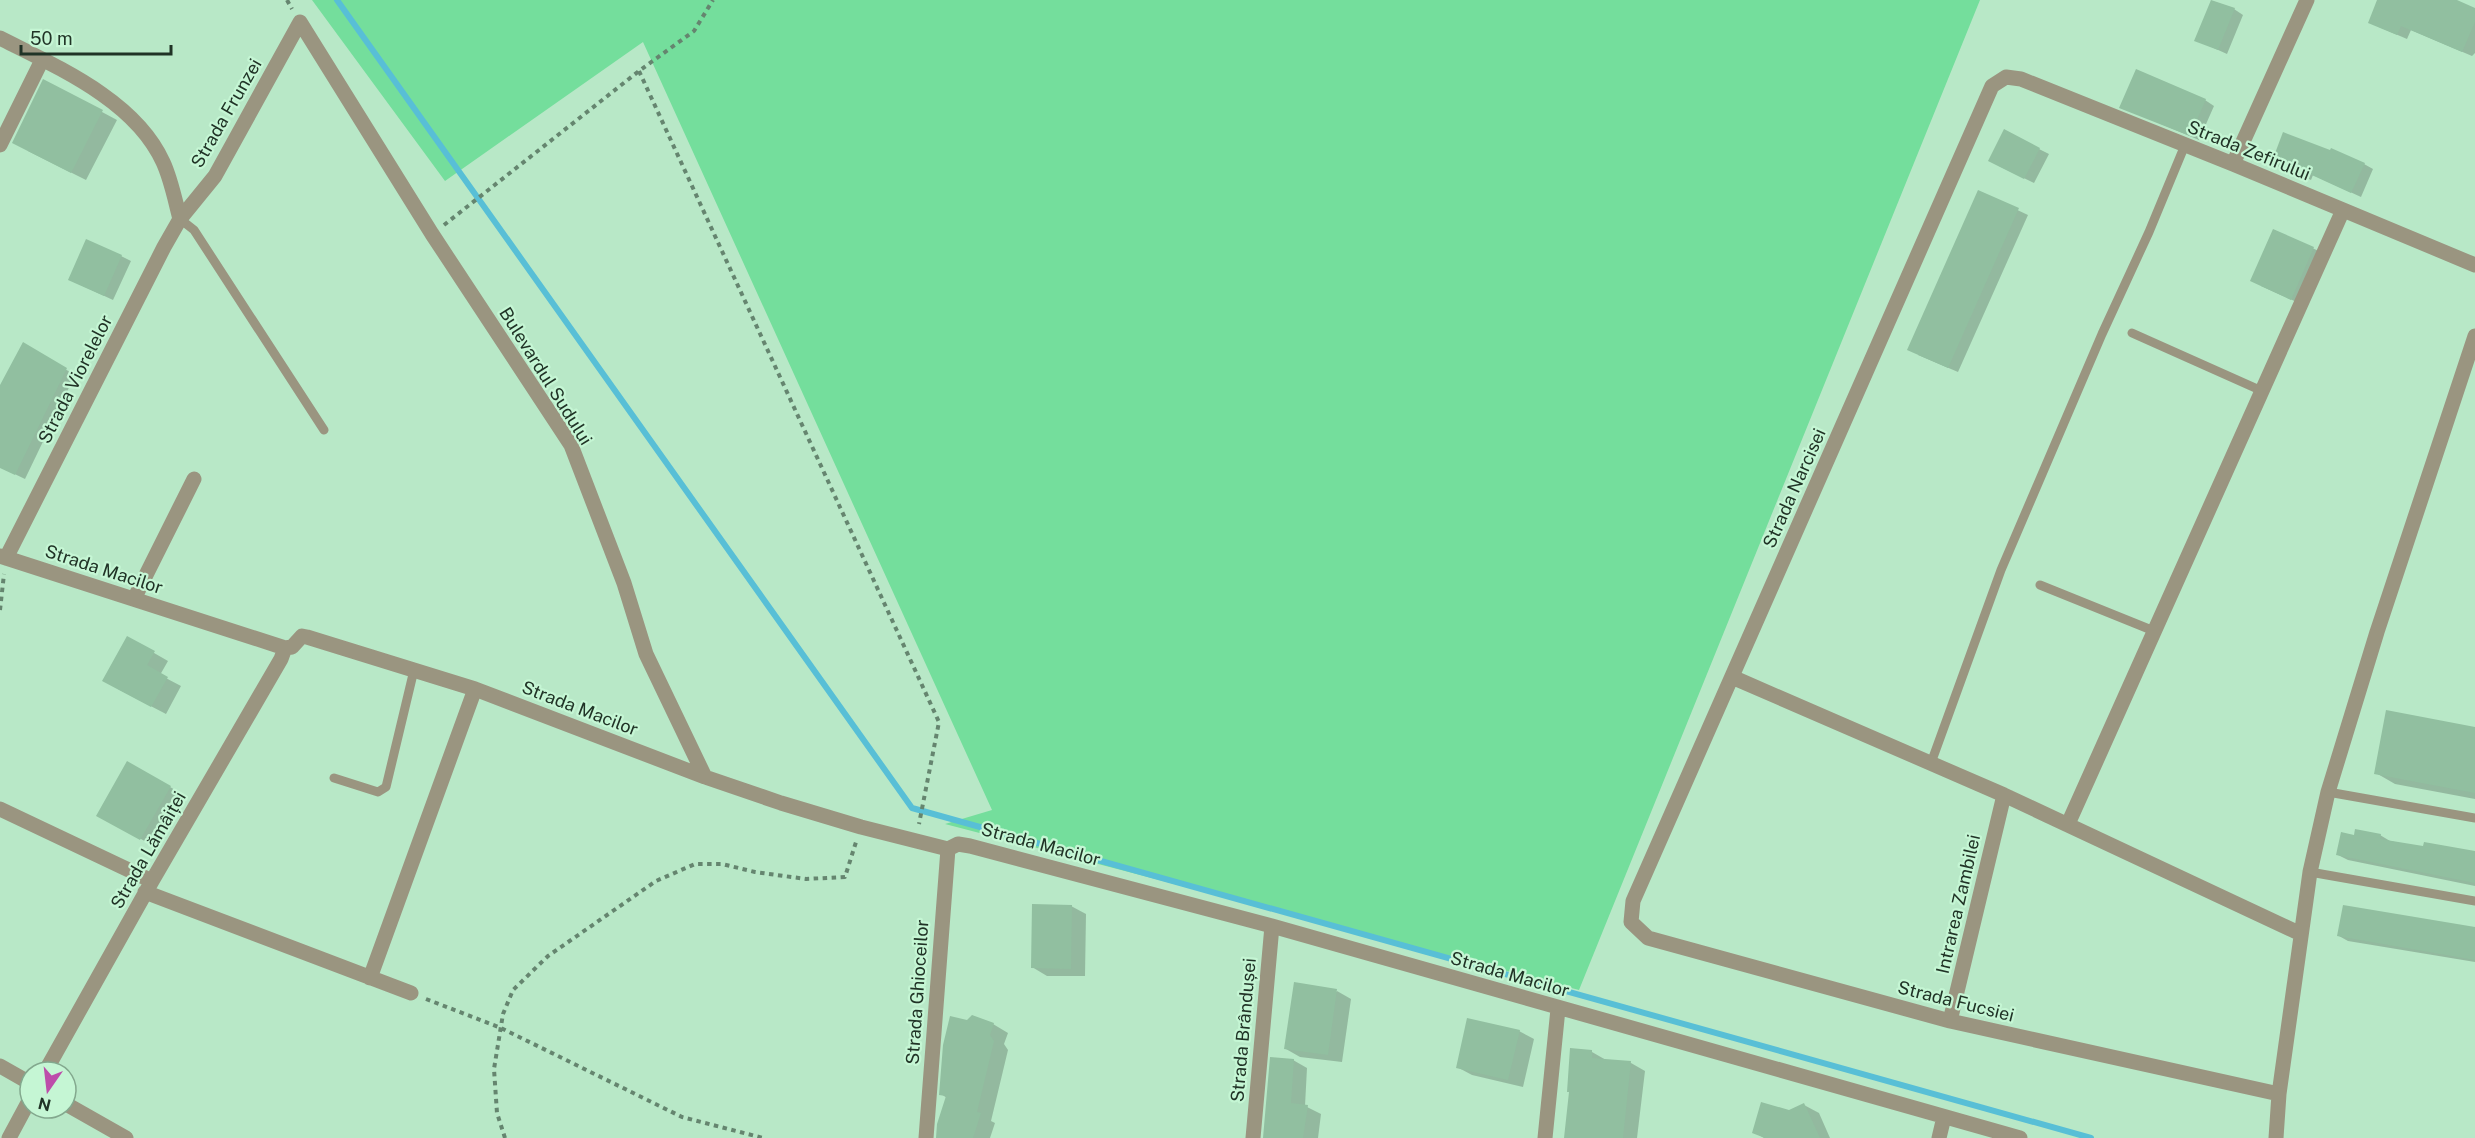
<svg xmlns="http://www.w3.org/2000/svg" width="2475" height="1138" viewBox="0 0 2475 1138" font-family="'Public Sans',sans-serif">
	<rect width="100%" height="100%" fill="#b8e8c7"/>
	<path fill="#74de9c" d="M 312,0 L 1980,0 L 1579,990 L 945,824 L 992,810 L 643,42 L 445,181 Z"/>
	<path fill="#0003" d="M 2379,0 L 2443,0 L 2475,10 L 2475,53 L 2472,56 L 2411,30 L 2407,39 L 2379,27 Z
		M 2234,9 L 2243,15 L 2227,54 L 2196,40 Z
		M 44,81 L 117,120 L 86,180 L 28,151 Z
		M 2205,100 L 2214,106 L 2199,140 L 2121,107 Z
		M 2039,149 L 2049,154 L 2034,183 L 1999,166 Z
		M 2273,163 L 2364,164 L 2373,169 L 2361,197 L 2313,175 L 2311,180 Z
		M 1979,192 L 2028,215 L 1958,372 L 1918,355 Z
		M 2274,230 L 2323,253 L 2301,304 L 2261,286 Z
		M 121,256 L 131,261 L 113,300 L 70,280 Z
		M 23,344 L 75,375 L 25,479 L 0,467 L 0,388 Z
		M 128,638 L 168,661 L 160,675 L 181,686 L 166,714 L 118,689 Z
		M 2475,728 L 2475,799 L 2395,784 L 2376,773 Z
		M 128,763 L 184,795 L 155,847 L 99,815 Z
		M 2380,835 L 2390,841 L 2475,859 L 2475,886 L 2348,860 L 2338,855 L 2355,836 Z
		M 1071,906 L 1086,914 L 1085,976 L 1047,976 L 1032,967 Z
		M 2475,928 L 2475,962 L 2348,941 L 2339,936 Z
		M 1337,991 L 1351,999 L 1342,1062 L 1300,1057 L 1286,1049 Z
		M 993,1024 L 1008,1033 L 1004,1044 L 1008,1050 L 991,1121 L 995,1123 L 990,1138 L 937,1138 L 947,1098 L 941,1094 Z
		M 1519,1031 L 1534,1039 L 1523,1087 L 1472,1075 L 1457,1067 Z
		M 1592,1052 L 1606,1060 L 1631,1063 L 1645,1071 L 1637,1138 L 1567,1138 Z
		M 1293,1060 L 1307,1068 L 1305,1106 L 1321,1114 L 1318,1138 L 1264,1138 Z
		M 1804,1105 L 1819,1113 L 1830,1138 L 1764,1138 L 1754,1132 Z"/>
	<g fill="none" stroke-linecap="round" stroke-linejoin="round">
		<path stroke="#58bfd6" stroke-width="6" d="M 337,0 L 912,808 L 2091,1138"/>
	</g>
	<path fill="#91bfa0" d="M 2211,0 L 2235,8 L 2218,50 L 2194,41 Z
		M 2377,0 L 2457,0 L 2475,8 L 2475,22 L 2462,52 L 2401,26 L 2397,35 L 2368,23 Z
		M 2136,69 L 2206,99 L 2190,136 L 2119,108 Z
		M 43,79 L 103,110 L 71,173 L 12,143 Z
		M 2004,129 L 2040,148 L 2024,179 L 1988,161 Z
		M 2283,132 L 2330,150 L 2331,148 L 2365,163 L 2351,193 L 2303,171 L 2302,175 L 2271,164 Z
		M 1978,190 L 2019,208 L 1948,368 L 1907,350 Z
		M 2273,229 L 2314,247 L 2291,300 L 2250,281 Z
		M 86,239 L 122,255 L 104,296 L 68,280 Z
		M 23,342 L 67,368 L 15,475 L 0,468 L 0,385 Z
		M 127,636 L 155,651 L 147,665 L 168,677 L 151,707 L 102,681 Z
		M 2386,710 L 2475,727 L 2475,793 L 2374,774 Z
		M 127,761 L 171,786 L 140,840 L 96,816 Z
		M 2355,829 L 2381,834 L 2380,839 L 2423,846 L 2424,842 L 2475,851 L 2475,883 L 2336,855 L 2341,832 L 2354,835 Z
		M 1032,904 L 1072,905 L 1071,969 L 1031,968 Z
		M 2343,905 L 2475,927 L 2475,960 L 2337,936 Z
		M 1294,982 L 1337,989 L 1328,1055 L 1284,1049 Z
		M 972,1015 L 994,1023 L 990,1035 L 994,1041 L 977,1112 L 981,1113 L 973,1138 L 936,1138 L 937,1124 L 946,1096 L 939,1095 L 943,1045 L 950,1016 L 967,1020 Z
		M 1467,1018 L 1520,1030 L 1508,1080 L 1456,1068 Z
		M 1570,1048 L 1592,1050 L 1592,1058 L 1631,1061 L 1623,1138 L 1564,1138 L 1569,1092 L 1567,1092 Z
		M 1270,1057 L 1294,1059 L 1291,1103 L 1308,1105 L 1303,1138 L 1263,1138 Z
		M 1761,1102 L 1789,1110 L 1804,1103 L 1820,1138 L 1765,1138 L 1752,1133 Z"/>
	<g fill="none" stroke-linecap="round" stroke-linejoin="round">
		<path stroke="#65856f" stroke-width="4" stroke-dasharray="4.5 4.5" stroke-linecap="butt" d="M 287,0 L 292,9
			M 639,71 L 939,722 L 919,824
			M 444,225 L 639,71 L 694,31 L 713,0
			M 0,610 L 4,574
			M 426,999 L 501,1028 L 682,1117 L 763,1138
			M 505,1138 L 497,1113 L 494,1069 L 503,1014 L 513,990 L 548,956 L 656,881 L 695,864 L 722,864 L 755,872 L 806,879 L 845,877 L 856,842"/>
		<path stroke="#9a9580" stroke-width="9" d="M 180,219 L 194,230 L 324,430
			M 2132,333 L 2262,391
			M 2040,585 L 2154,631
			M 1931,763 L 2001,570 L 2102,334 L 2149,232 L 2185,145
			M 334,778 L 378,792 L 386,787 L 414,670
			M 2328,792 L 2475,818
			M 2310,872 L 2475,901"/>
		<path stroke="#9a9580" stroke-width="15" d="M 0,38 C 57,67 135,100 163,162 C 171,179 175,200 180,219
			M 0,145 L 42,60
			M 2233,164 L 2307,0
			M 0,556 L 285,648 L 292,647 L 302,636 L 307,637 L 475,689 L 705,777 L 781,803 L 861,827 L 948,849 L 958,844 L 970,846 L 1272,926 L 2020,1138
			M 6,558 L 164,247 L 180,219 L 215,176 L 300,22 L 432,234 L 571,445 L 624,583 L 646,654 L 705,777
			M 134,599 L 194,479
			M 1732,677 L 2004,795 L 2301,934
			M 0,809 L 152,881
			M 2068,824 L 2343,210
			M 145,892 L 411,993
			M 370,978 L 475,689
			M 1950,1021 L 2004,795
			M 0,1066 L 30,1083
			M 45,1072 L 152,881 L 281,659 L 285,648
			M 2279,1094 L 1950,1021 L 1648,938 L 1631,922 L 1633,901 L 1992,86 L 2006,77 L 2021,79 L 2233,164 L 2475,265
			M 66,1104 L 126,1138
			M 9,1138 L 30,1099
			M 926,1138 L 948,849
			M 1253,1138 L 1272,926
			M 1545,1138 L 1558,1009
			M 1939,1138 L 1944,1117
			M 2276,1138 L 2279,1094 L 2310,872 L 2328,792 L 2377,632 L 2475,336"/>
	</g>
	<g text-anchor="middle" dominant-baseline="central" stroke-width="4.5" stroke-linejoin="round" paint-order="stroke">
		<g font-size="18" fill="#203326" stroke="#c5f6d4">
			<text transform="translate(226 113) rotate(-60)">Strada Frunzei</text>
			<text transform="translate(2249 150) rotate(22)">Strada Zefirului</text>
			<text transform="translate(546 376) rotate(58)">Bulevardul Sudului</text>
			<text transform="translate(75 379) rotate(-63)">Strada Viorelelor</text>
			<text transform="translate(1794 488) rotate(-66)">Strada Narcisei</text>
			<text transform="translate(104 569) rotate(18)">Strada Macilor</text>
			<text transform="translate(580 708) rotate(21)">Strada Macilor</text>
			<text transform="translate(1041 844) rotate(15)">Strada Macilor</text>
			<text transform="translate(148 850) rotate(-60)">Strada Lămâiței</text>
			<text transform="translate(1958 904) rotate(-77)">Intrarea Zambilei</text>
			<text transform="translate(1510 974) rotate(16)">Strada Macilor</text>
			<text transform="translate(917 992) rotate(-86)">Strada Ghioceilor</text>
			<text transform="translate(1956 1001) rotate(14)">Strada Fucsiei</text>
			<text transform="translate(1243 1030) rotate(-85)">Strada Brândușei</text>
		</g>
	</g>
	<g transform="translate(48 1090) rotate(194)"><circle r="28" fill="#c5f6d4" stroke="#83a88e" stroke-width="1.5"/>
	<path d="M0-4.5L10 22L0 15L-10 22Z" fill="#bd4daa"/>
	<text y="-9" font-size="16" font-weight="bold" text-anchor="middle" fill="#203326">N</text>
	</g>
	<path d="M21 45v9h150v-9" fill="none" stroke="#203326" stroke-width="3"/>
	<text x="30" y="45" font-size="18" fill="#203326" stroke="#c5f6d4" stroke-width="4.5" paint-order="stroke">50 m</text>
</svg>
